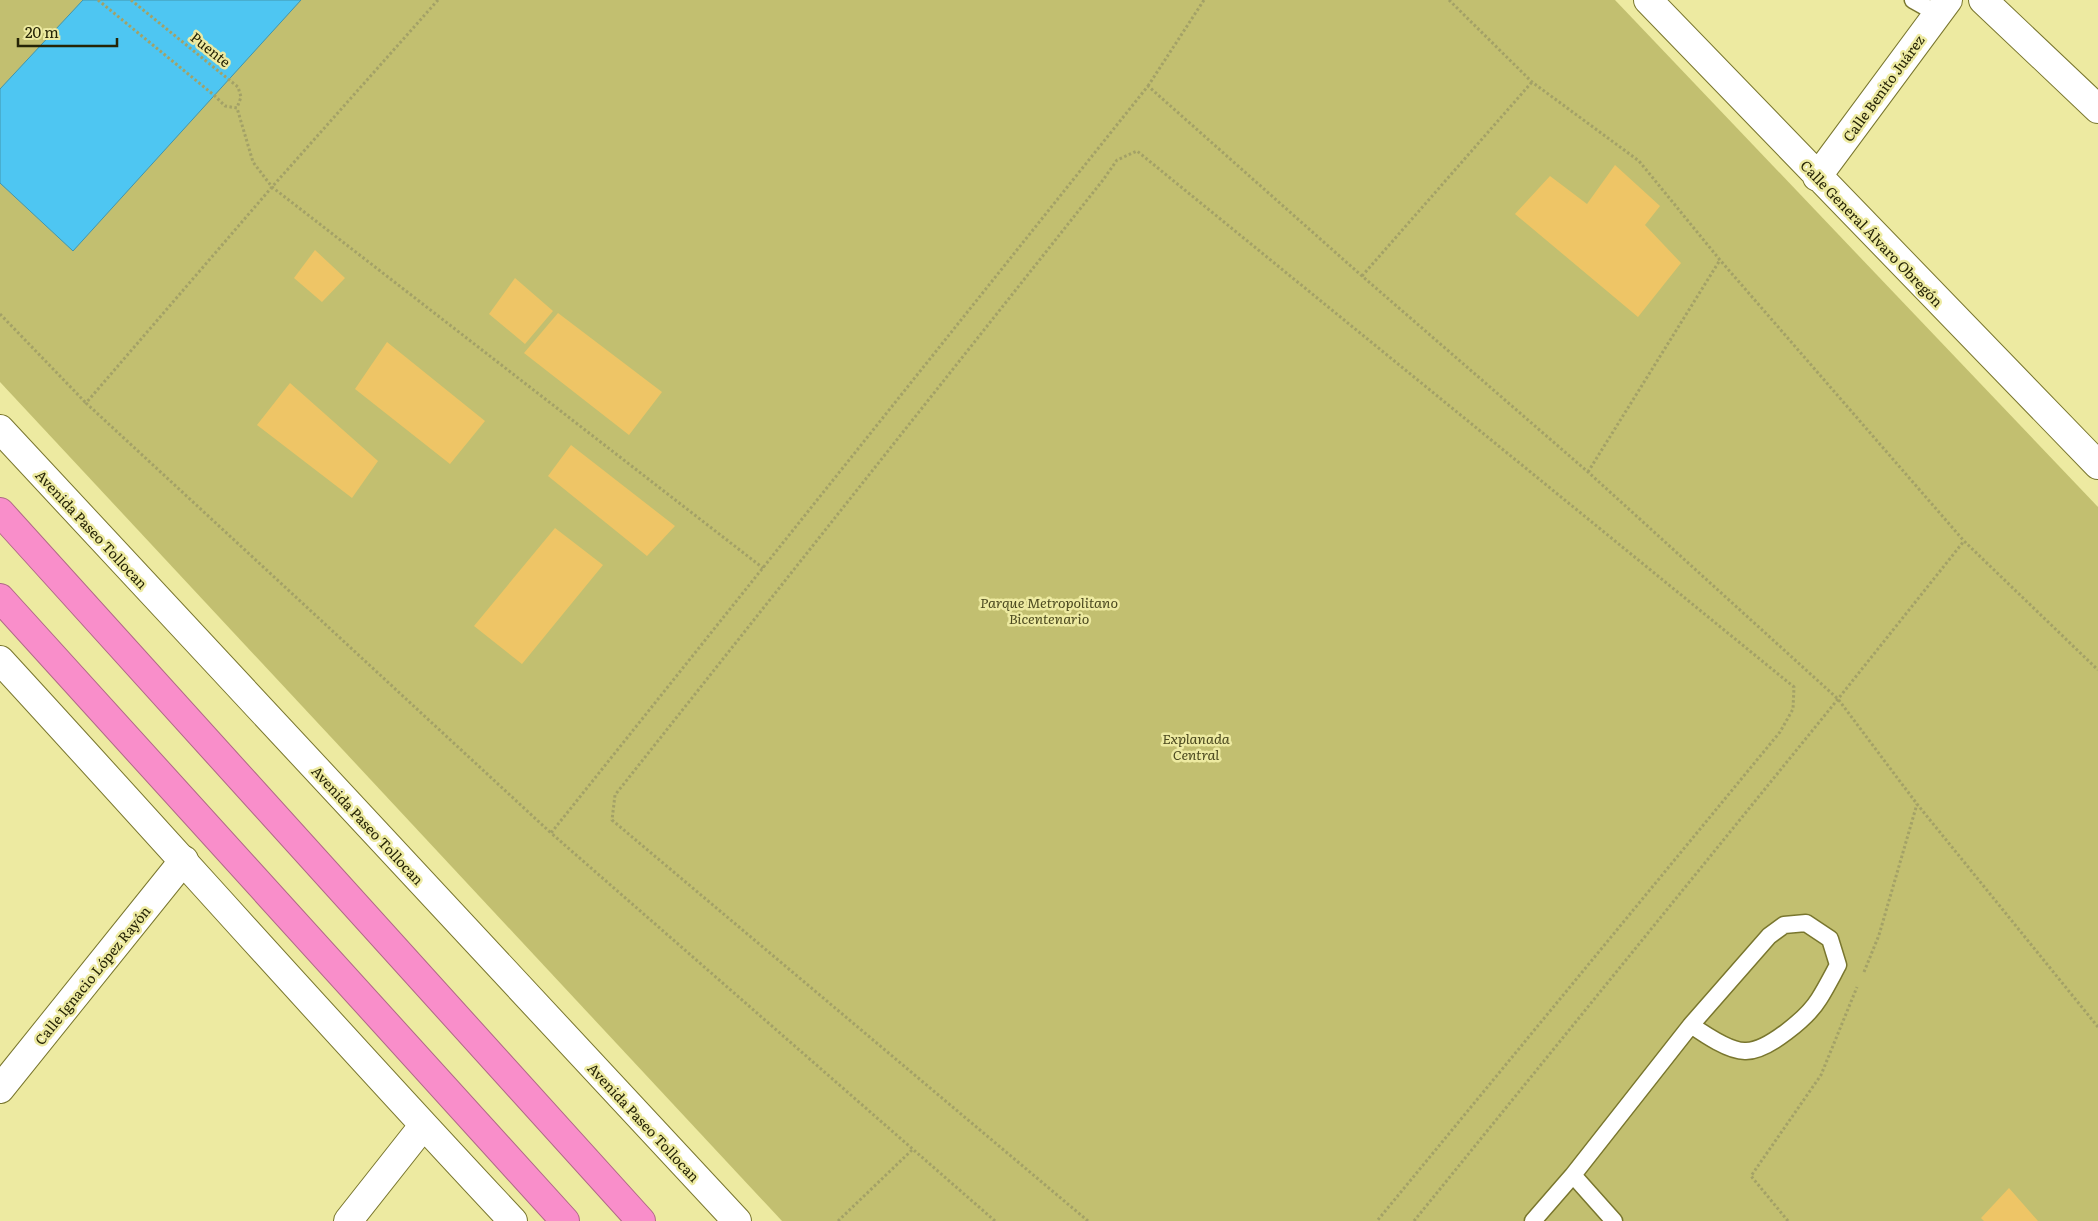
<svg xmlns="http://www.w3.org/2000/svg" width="2098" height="1221" viewBox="0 0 2098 1221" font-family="Literata,serif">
	<rect width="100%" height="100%" fill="#edeaa1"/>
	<path fill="#c2bf70" d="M 0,0 L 1615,0 L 2098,507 L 2098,1221 L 782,1221 L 0,382 Z"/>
	<path fill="#4ec6f2" stroke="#4295ab" d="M 83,0 L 301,0 L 73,251 L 0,183 L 0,89 Z"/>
	<path fill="#eec566" d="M 1615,165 L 1660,206 L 1645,225 L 1681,263 L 1638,317 L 1515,214 L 1550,176 L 1587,204 Z
		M 315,250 L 345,278 L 322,302 L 294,278 Z
		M 515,278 L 553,311 L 525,344 L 489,314 Z
		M 558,313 L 662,392 L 629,435 L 524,353 Z
		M 387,342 L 485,421 L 450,464 L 355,389 Z
		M 290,383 L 378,461 L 352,498 L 257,425 Z
		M 571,445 L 675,526 L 647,556 L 548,476 Z
		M 555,528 L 603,565 L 522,664 L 474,626 Z
		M 2009,1188 L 2038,1221 L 1984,1221 L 1981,1218 Z"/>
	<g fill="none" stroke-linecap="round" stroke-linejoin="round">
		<g stroke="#79762e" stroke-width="19">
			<path id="lane" d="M 1913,0 L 1938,14
				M 1573,1175 L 1691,1025 L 1769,936 L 1784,925 L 1806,923 L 1830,939 L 1838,965 C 1832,976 1826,988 1819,999 C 1808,1017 1768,1051 1746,1051 C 1730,1052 1704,1034 1691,1025
				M 1533,1221 L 1573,1175 L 1614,1221"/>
		</g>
		<g stroke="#79762e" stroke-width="30">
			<path id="street" d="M 1648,0 L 2098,465
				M 1983,0 L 2098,109
				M 1817,177 L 1948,0
				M 0,1089 L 184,860
				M 348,1221 L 423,1126"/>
		</g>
		<g stroke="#79762e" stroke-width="30">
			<path id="secondary" d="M 0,429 L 737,1221
				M 0,660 C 172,847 339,1036 513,1221"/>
		</g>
		<g stroke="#af6985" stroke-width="30">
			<path id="highway" d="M 0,512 L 641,1221
				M 0,598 L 565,1221"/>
		</g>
		<path stroke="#a3a167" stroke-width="3" stroke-dasharray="2.5 2.5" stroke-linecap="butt" d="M 98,0 L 215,96 L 225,106 L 237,108 L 253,162 L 272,187 L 763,568
			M 131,0 L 238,87 L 241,97 L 237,108
			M 438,0 L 272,187 L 86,403 L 551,833
			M 1449,0 L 1532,82 L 1639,161 L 1720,260 L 1964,541
			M 1148,86 L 1204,0
			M 1362,276 L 1532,82
			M 0,314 L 86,403
			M 1588,472 L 1720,260
			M 1864,972 L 1879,935 L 1917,804
			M 838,1221 L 912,1150
			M 995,1221 L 551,833 L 1148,86 L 1362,276 L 1588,472 L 1838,699 L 1917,804 L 2098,1027
			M 1088,1221 L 612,820 L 615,795 L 1103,180 L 1117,160 L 1137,151 L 1794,687 L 1793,709 L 1780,732 L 1377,1221
			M 1414,1221 L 1838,699 L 1964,541 L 2098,670
			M 1788,1221 L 1751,1176 L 1821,1075 L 1857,987"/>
		<use href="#lane" stroke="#fff" stroke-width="16"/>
		<use href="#street" stroke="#fff" stroke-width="28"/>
		<use href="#secondary" stroke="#fff" stroke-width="28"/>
		<use href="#highway" stroke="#f98eca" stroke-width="28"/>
	</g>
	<g text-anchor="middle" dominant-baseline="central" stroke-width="5" stroke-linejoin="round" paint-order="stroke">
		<g font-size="14" fill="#262406" stroke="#edeaa1">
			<text transform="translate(211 49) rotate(39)">Puente</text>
			<text transform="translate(1883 88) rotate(-54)">Calle Benito Juárez</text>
			<text transform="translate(1872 233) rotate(46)">Calle General Álvaro Obregón</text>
			<text transform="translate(92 529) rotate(47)">Avenida Paseo Tollocan</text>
			<text transform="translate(368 825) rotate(47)">Avenida Paseo Tollocan</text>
			<text transform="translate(92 975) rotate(-51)">Calle Ignacio López Rayón</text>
			<text transform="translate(644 1122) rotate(47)">Avenida Paseo Tollocan</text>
		</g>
		<g font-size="14" font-style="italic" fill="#4c4a20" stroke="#edeaa1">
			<text x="1049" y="602">Parque Metropolitano<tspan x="1049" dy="16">Bicentenario</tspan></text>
			<text x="1196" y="738">Explanada<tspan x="1196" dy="16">Central</tspan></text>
		</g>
	</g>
	<path d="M18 38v8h99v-8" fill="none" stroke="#262406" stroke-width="2.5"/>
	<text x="25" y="38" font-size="15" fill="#262406" stroke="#edeaa1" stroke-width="4" paint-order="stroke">20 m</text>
</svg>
